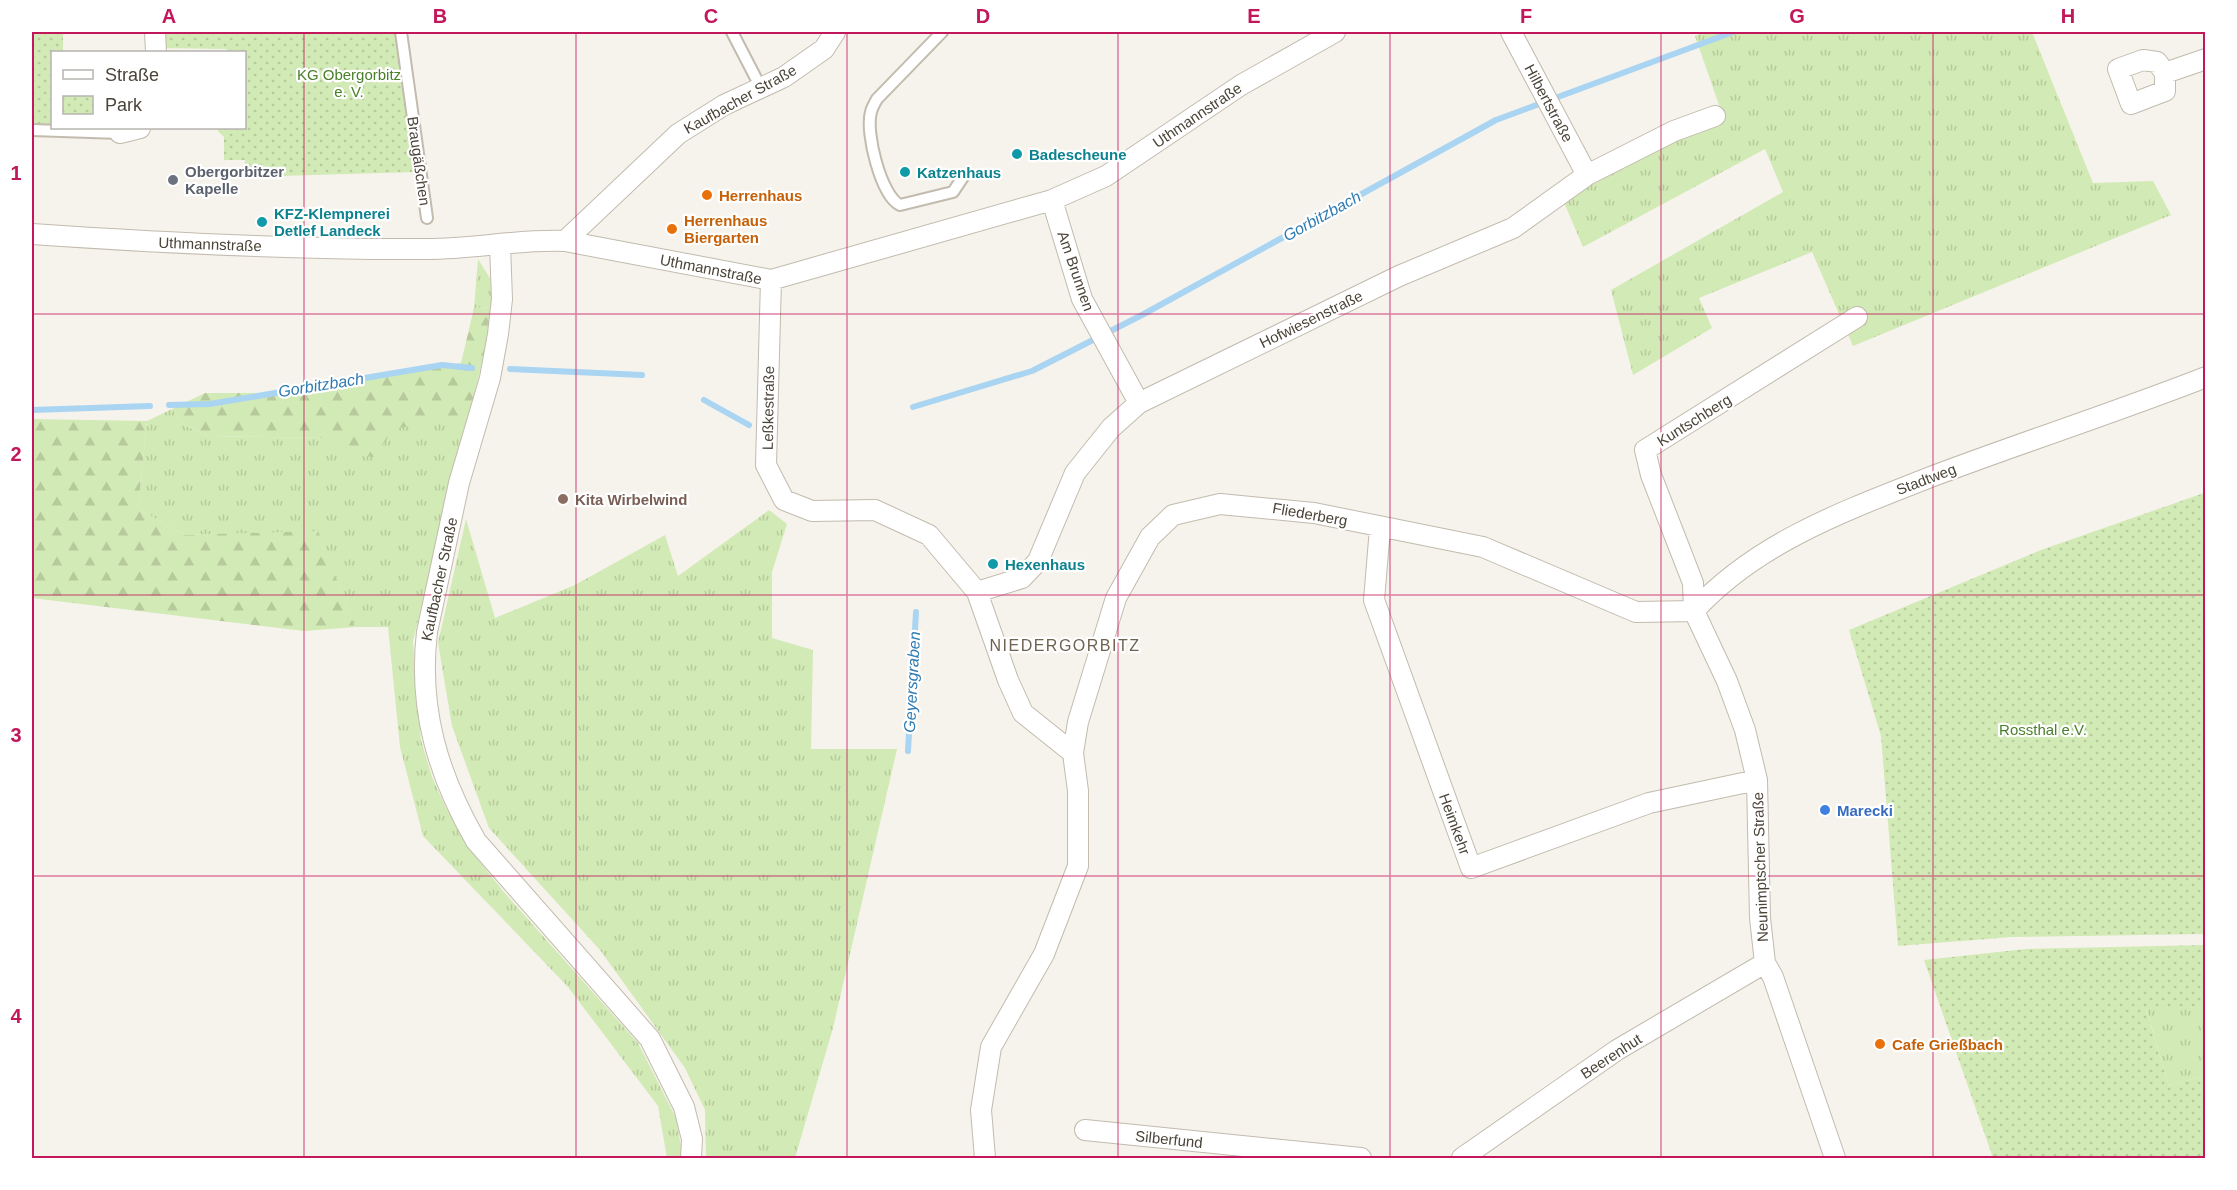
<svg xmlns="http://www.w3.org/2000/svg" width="2237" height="1190" viewBox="0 0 2237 1190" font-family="Helvetica,sans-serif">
	<defs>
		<pattern id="grass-tufts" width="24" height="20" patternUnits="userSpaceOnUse" patternTransform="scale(1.5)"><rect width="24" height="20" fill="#d2eab5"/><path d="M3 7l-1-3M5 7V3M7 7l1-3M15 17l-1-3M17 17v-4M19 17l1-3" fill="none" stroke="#b6ca9c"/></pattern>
		<pattern id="forest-firs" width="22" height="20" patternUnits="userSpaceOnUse" patternTransform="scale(1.5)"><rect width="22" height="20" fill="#d2eab5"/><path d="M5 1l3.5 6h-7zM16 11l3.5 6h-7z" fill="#b6ca9c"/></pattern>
		<pattern id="park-dots" width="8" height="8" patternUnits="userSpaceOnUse" patternTransform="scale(1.5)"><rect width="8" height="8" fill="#d2eab5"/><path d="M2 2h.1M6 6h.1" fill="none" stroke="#b6ca9c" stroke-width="1.8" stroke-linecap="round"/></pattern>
	</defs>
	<rect width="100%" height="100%" fill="#f6f3ec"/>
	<path fill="url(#grass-tufts)" d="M 1705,32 L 2032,32 L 2093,183 L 2153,181 L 2171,215 L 1853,346 L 1812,252 L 1699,298 L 1712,328 L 1633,375 L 1611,290 L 1783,192 L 1765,149 L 1583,247 L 1563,200 L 1720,108 L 1695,36 Z
		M 478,259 L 491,280 L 492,307 L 474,308 Z
		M 172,409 L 186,426 L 209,436 L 326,438 L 469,416 L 413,641 L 421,740 L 432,777 L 446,808 L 473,853 L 503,891 L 638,1043 L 676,1118 L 683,1158 L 667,1158 L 658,1106 L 568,987 L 423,836 L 400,747 L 388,627 L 355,627 L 318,532 L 185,535 L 138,509 L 147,421 Z
		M 769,510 L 787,524 L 772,572 L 772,638 L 813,650 L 811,749 L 897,749 L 833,1028 L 795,1158 L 706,1158 L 705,1110 L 685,1068 L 600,950 L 489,828 L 452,726 L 438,643 L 466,519 L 495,618 L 575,585 L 665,535 L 678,576 Z
		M 2205,1007 L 2205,1075 L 2169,1086 L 2146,1008 Z"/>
	<path fill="url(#forest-firs)" d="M 492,307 L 483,358 L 469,416 L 394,429 L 374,457 L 340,454 L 326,438 L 209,436 L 186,426 L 172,409 L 205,393 L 289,393 L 461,363 L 474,308 Z
		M 32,419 L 147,421 L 138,509 L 185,535 L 318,531 L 355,627 L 304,631 L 32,598 Z"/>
	<path fill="url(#park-dots)" d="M 32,32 L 63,32 L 63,52 L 52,52 L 52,126 L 32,125 Z
		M 161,32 L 397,32 L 415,172 L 244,177 L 245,160 L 224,160 L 224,137 L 218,131 L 218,128 L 244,128 L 244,52 L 227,52 L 226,49 L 161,48 Z
		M 2204,493 L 2205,934 L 2012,937 L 1898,946 L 1881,736 L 1849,630 L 2041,550 Z
		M 2205,945 L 2205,1007 L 2146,1009 L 2169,1086 L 2205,1075 L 2205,1158 L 1993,1158 L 1924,960 L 2026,949 Z"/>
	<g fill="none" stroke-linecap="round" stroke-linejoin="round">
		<path stroke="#a9d4f2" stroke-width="6" d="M 510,369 L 642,375
			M 704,400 L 749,425
			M 169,405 L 210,404 L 442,365 L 472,368
			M 913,407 L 1032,371 L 1142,315 L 1496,120 L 1733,32
			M 32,410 L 150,406
			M 908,751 L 916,612"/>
		<g stroke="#c2bbae" stroke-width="14">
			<path id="lane" d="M 401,32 L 427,218
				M 732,32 L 761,88
				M 942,32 L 877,99 C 875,103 872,107 871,112 C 865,132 881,196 900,205 L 953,192 L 963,177
				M 32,130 L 120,133"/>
		</g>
		<g stroke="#c2bbae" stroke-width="22">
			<path id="street" d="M 155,32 L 156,52
				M 1511,32 L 1587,175
				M 2143,60 L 2157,62 L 2165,73 L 2165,91 L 2131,104 L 2118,69 Z
				M 2165,73 L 2206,59
				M 120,133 L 140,128
				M 1052,200 L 1082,299 L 1139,403
				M 32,234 C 164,243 296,250 428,249 C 474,249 519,239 565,241 L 771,280 L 1052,200 L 1106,176 L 1241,85 L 1335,32
				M 565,241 L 678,134 L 724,105 L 784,77 L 824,49 L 835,32
				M 500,245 L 502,299 L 498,334 L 490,378 L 459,483 L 427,632 C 418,709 438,775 476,841 L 650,1039 L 684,1107 L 692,1139 L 691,1158
				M 771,280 L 766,465 L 784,500 L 812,511 L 875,510 L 929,535 L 977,592 L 1008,680 L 1023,713 L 1073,753
				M 1380,528 L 1374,600 L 1471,868 L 1649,803 L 1757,780
				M 977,592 L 1022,578 L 1038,561 L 1075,473 L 1111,428 L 1139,403 L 1399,276 L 1513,228 L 1587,175 L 1674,131 L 1715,116
				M 1694,611 C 1756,543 1844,511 1928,478 C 2020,443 2114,413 2206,377
				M 1085,1130 L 1361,1158
				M 985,1158 L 981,1110 L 991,1047 L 1044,954 L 1078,866 L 1078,791 L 1073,753 L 1078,722 L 1116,598 L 1150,537 L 1173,515 L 1220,504 L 1314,513 L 1483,547 L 1636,612 L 1694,611
				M 1462,1158 L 1617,1050 L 1765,963
				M 1835,1158 L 1773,977 L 1765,963 L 1760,918 L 1757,780 L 1745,730 L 1727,681 L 1694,611 L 1693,583 L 1651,475 L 1645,450 L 1857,317"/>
		</g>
		<use href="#lane" stroke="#fff" stroke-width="10"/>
		<use href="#street" stroke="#fff" stroke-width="20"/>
	</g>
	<path fill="none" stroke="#c2185b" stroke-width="1.5" stroke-opacity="0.55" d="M 304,32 L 304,1158M 576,32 L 576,1158M 847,32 L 847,1158M 1118,32 L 1118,1158M 1390,32 L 1390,1158M 1661,32 L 1661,1158M 1933,32 L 1933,1158M 32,314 L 2206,314M 32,595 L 2206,595M 32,876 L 2206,876"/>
	<g fill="#0f9aa8" stroke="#fff" stroke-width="2">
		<circle cx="1017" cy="154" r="6"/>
		<circle cx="905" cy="172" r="6"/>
		<circle cx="262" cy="222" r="6"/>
		<circle cx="993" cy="564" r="6"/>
	</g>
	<circle fill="#6b7280" stroke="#fff" stroke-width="2" cx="173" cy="180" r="6"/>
	<g fill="#e8710a" stroke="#fff" stroke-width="2">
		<circle cx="707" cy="195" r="6"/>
		<circle cx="672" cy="229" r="6"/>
		<circle cx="1880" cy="1044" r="6"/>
	</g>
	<circle fill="#8d6e63" stroke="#fff" stroke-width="2" cx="563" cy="499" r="6"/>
	<circle fill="#3f7fe0" stroke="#fff" stroke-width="2" cx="1825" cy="810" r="6"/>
	<g text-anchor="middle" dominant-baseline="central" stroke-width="4.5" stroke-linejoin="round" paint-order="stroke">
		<g font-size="15" fill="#4a7f2a" stroke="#fff">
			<text x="349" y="74">KG Obergorbitz<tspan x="349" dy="17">e. V.</tspan></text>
			<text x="2043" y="729">Rossthal e.V.</text>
		</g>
		<g font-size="15" fill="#4b4439" stroke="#fff">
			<text transform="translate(740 99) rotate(-29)">Kaufbacher Straße</text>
			<text transform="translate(1549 103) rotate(62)">Hilbertstraße</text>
			<text transform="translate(1197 115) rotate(-34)">Uthmannstraße</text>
			<text transform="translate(419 161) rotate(82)">Braugäßchen</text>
			<text transform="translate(210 244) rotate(2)">Uthmannstraße</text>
			<text transform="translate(711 269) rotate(11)">Uthmannstraße</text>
			<text transform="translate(1076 271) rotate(71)">Am Brunnen</text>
			<text transform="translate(1311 319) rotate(-26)">Hofwiesenstraße</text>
			<text transform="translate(768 408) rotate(-89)">Leßkestraße</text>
			<text transform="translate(1694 420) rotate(-32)">Kuntschberg</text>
			<text transform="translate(1926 479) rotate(-21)">Stadtweg</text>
			<text transform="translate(1310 514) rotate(10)">Fliederberg</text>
			<text transform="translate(439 579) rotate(-78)">Kaufbacher Straße</text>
			<text transform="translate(1455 824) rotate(70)">Heimkehr</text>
			<text transform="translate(1760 867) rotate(-92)">Neunimptscher Straße</text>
			<text transform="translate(1611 1056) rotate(-33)">Beerenhut</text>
			<text transform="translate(1169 1139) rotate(6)">Silberfund</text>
		</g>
		<g font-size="15" font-weight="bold" fill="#0d838f" stroke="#fff" text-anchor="start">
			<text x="1029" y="154">Badescheune</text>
			<text x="917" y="172">Katzenhaus</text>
			<text x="274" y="213">KFZ-Klempnerei<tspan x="274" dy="17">Detlef Landeck</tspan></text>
			<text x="1005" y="564">Hexenhaus</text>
		</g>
		<g font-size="15" font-weight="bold" fill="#5b616d" stroke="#fff" text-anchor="start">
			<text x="185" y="171">Obergorbitzer<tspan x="185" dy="17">Kapelle</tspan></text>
		</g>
		<g font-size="15" font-weight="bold" fill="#c56008" stroke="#fff" text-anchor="start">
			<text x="719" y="195">Herrenhaus</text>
			<text x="684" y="220">Herrenhaus<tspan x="684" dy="17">Biergarten</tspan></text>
			<text x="1892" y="1044">Cafe Grießbach</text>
		</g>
		<g font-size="15" font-weight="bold" fill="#785e54" stroke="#fff" text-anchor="start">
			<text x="575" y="499">Kita Wirbelwind</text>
		</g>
		<g font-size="15" font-weight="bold" fill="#366cbe" stroke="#fff" text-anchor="start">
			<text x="1837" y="810">Marecki</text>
		</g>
		<g font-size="16" font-style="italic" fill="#2e7ab2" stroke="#fff">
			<text transform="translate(1322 216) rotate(-29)">Gorbitzbach</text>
			<text transform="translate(321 385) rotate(-9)">Gorbitzbach</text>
			<text transform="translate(912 682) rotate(-87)">Geyersgraben</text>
		</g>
		<g font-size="16" letter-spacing="1.5" fill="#6e6250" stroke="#fff">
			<text x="1065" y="645">NIEDERGORBITZ</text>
		</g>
	</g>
	<rect width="2237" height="1190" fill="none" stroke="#ffffff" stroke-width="66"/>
	<rect x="51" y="51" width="195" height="78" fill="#ffffff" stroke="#b7b4b0" stroke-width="1.5"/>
	<rect x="63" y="70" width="30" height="9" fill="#ffffff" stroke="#b7b4b0" stroke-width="1.5"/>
	<text x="105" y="81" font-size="18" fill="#4b4439">Straße</text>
	<rect x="63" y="96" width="30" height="18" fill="url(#park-dots)" stroke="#b7b4b0" stroke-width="1.5"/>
	<text x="105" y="111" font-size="18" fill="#4b4439">Park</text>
	<rect x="33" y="33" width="2171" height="1124" fill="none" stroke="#c2185b" stroke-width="2"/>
	<g font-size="20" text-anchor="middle" font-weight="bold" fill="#c2185b">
		<text x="169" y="23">A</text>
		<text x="440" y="23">B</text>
		<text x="711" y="23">C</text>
		<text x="983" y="23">D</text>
		<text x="1254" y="23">E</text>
		<text x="1526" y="23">F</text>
		<text x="1797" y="23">G</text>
		<text x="2068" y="23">H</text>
		<text x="16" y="180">1</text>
		<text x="16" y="461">2</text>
		<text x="16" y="742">3</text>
		<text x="16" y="1023">4</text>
	</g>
</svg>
